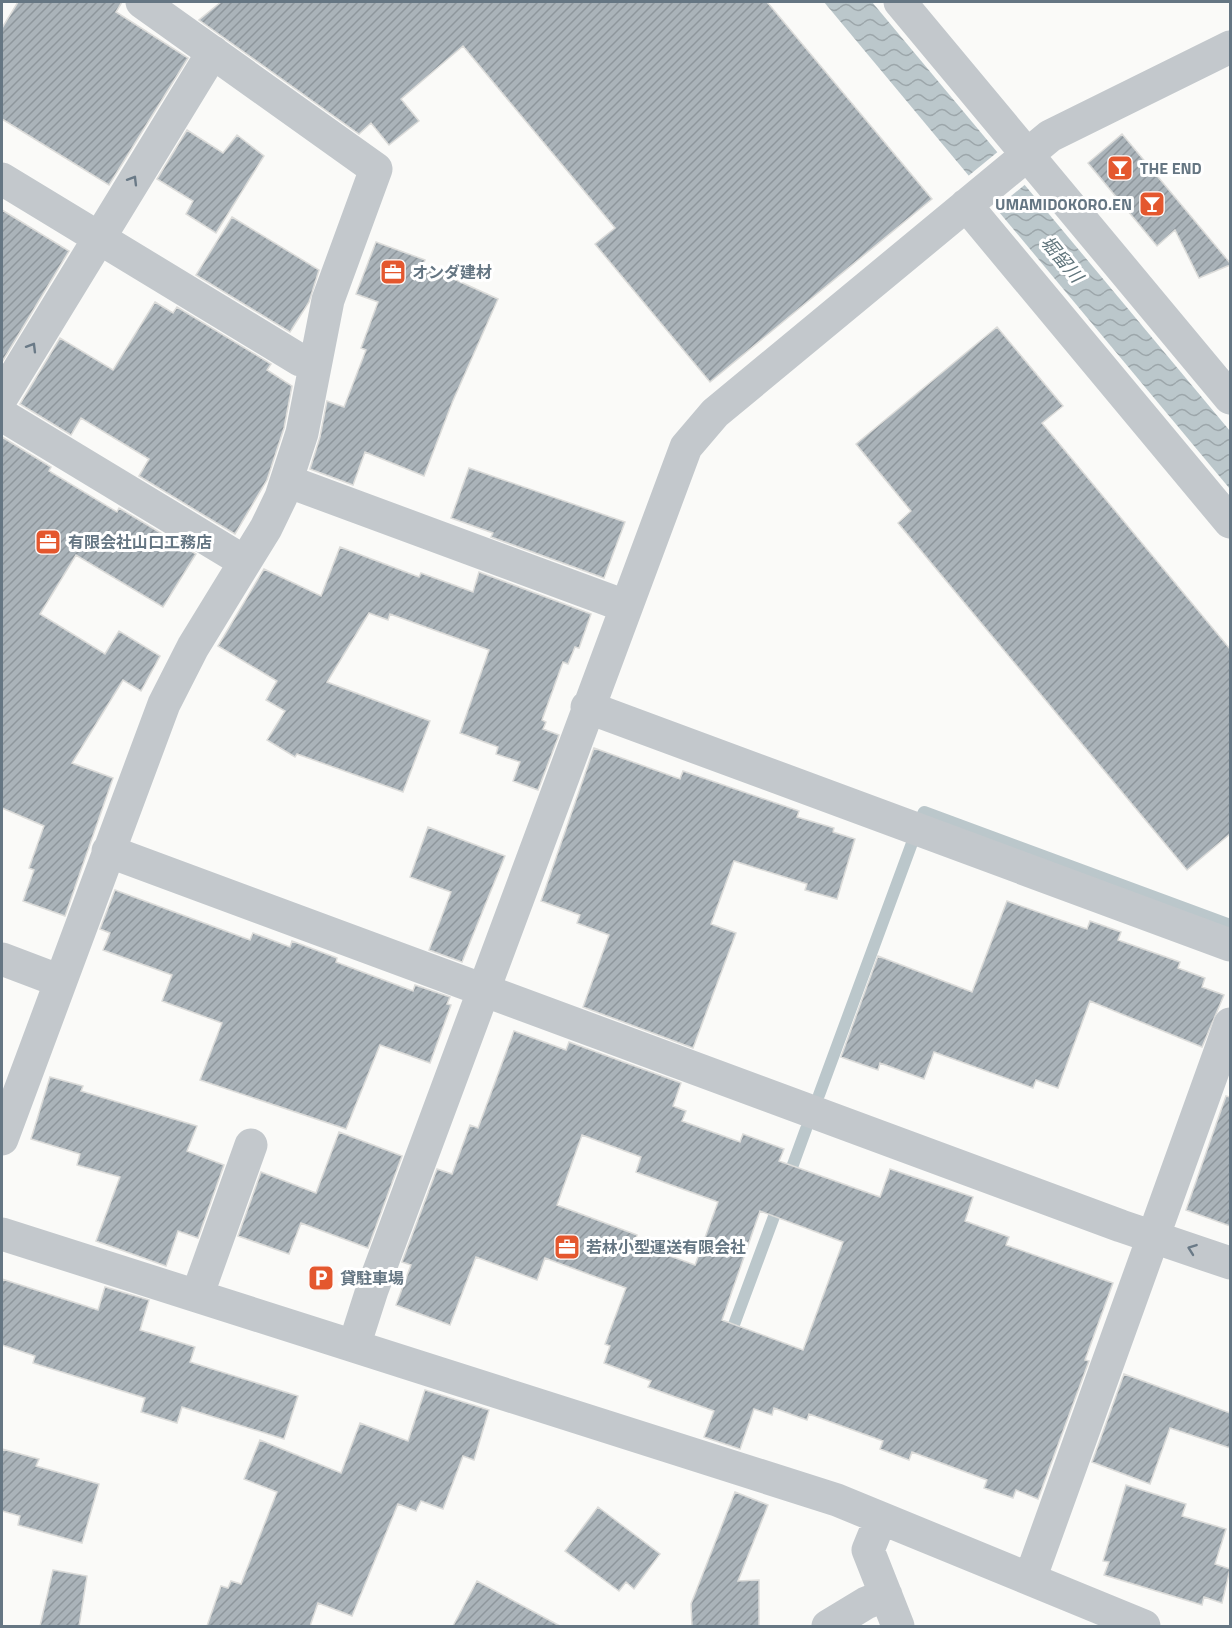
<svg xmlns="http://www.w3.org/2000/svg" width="1232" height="1628" viewBox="0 0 1232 1628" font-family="'Titillium Web','Noto Sans JP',sans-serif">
	<defs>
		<pattern id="water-waves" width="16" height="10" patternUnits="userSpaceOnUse" patternTransform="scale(1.5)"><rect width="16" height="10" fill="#bbc7cb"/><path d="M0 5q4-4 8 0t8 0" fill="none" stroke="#9ca6aa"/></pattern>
		<pattern id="building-hatch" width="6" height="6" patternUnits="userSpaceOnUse" patternTransform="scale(1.5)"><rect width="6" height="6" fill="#aab3b9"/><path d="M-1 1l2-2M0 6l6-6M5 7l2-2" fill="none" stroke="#8e969c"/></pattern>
	</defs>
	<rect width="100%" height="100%" fill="#fafaf8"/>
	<path fill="url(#water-waves)" d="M 824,2 L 872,2 L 1230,431 L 1230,489 Z"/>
	<path fill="#fafaf8" d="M 1000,150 L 1027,183 L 994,210 L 967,177 Z"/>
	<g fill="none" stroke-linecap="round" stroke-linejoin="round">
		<path stroke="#bbc7cb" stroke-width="12" d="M 923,814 L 924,812 L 1230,925
			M 819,1095 L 912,843
			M 787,1181 L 806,1129
			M 729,1338 L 779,1203"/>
	</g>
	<path fill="url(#building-hatch)" stroke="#dcdcda" stroke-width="1.5" fill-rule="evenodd" d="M 18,2 L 122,2 L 116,12 L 188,58 L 109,185 L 2,119 L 2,28 Z
		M 221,2 L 767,2 L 932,199 L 710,382 L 595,244 L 615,228 L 463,46 L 401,99 L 419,121 L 389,145 L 371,123 L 359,134 L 199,20 Z
		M 187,130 L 223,153 L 237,135 L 264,156 L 216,233 L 186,214 L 193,201 L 157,179 Z
		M 1122,134 L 1230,263 L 1230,265 L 1199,278 L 1175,230 L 1157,246 L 1088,163 Z
		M 2,210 L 69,251 L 2,362 Z
		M 232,217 L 319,270 L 309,302 L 290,332 L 196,275 Z
		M 376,242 L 425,260 L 423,265 L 498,299 L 452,403 L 424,476 L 365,452 L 353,485 L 310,469 L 320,437 L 327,401 L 344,407 L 366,350 L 361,348 L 378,302 L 356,294 Z
		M 155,302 L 173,313 L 177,307 L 271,364 L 267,370 L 292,386 L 284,428 L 267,480 L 235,534 L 139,476 L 149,459 L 81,418 L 71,435 L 20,404 L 60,338 L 113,370 Z
		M 997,327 L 1063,406 L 1042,423 L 1230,649 L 1230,834 L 1187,870 L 898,523 L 911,511 L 856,444 Z
		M 2,437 L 51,467 L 49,471 L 117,512 L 119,508 L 196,554 L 163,607 L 76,555 L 40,614 L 105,654 L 119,631 L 160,656 L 141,691 L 123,680 L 72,763 L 113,778 L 65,916 L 23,901 L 34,870 L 29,868 L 44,826 L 2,808 Z
		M 469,468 L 625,522 L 604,578 L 491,537 L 493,533 L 451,518 Z
		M 340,547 L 419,577 L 421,573 L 473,592 L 479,572 L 591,614 L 579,648 L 575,647 L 568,664 L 563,662 L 542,720 L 546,722 L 543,729 L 559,735 L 538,790 L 513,781 L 520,762 L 496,754 L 498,747 L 460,733 L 489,650 L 390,614 L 388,620 L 369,613 L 327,682 L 430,721 L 403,792 L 297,754 L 295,757 L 267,740 L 285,711 L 266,700 L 277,681 L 218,646 L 264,569 L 321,596 Z
		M 594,748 L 680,779 L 683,771 L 799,811 L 797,817 L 834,828 L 833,832 L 855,839 L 837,899 L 805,890 L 807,884 L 734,861 L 711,924 L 736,933 L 693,1048 L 583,1007 L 609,935 L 577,923 L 580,915 L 541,901 Z
		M 428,827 L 505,856 L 462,962 L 429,950 L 451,892 L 410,877 Z
		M 115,890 L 250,940 L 253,933 L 290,947 L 292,941 L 337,958 L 336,962 L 413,991 L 415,985 L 450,997 L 447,1004 L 451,1005 L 430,1063 L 380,1045 L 346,1129 L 200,1080 L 222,1023 L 162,1001 L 172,975 L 103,950 L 110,933 L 100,929 Z
		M 1007,901 L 1072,924 L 1087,929 L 1090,921 L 1121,932 L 1118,940 L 1180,962 L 1178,968 L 1205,978 L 1202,987 L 1224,995 L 1202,1047 L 1090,1001 L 1058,1088 L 1036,1080 L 1033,1088 L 934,1052 L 924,1079 L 880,1063 L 878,1070 L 841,1057 L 878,956 L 972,992 Z
		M 514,1031 L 566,1050 L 569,1042 L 681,1083 L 673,1106 L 686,1111 L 682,1121 L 740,1142 L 743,1134 L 784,1149 L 779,1161 L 880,1197 L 890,1169 L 973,1197 L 965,1221 L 1009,1237 L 1006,1245 L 1113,1283 L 1085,1360 L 1089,1361 L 1038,1499 L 1016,1490 L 1013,1498 L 984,1488 L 987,1480 L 912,1452 L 909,1460 L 880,1449 L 883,1441 L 809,1414 L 807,1420 L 774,1408 L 772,1415 L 754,1409 L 740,1449 L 704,1437 L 714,1411 L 648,1387 L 651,1381 L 604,1363 L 610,1346 L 605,1344 L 626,1288 L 545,1258 L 537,1280 L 476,1257 L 450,1325 L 396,1305 L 411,1265 L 402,1262 L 437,1169 L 452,1174 L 470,1125 L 478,1128 ZM 582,1135 L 641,1157 L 636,1172 L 718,1202 L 695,1265 L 634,1243 L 637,1235 L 557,1205 ZM 760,1211 L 843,1242 L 803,1350 L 722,1320 Z
		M 50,1077 L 83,1086 L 81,1091 L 197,1126 L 187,1151 L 224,1165 L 198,1238 L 178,1231 L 166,1266 L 96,1241 L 120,1177 L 77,1165 L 80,1154 L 31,1139 Z
		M 1226,1096 L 1230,1097 L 1230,1226 L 1186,1210 Z
		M 339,1132 L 402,1156 L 368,1248 L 301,1223 L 289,1254 L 238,1236 L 261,1172 L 316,1193 Z
		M 2,1279 L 98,1310 L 105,1287 L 149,1300 L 140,1330 L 195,1347 L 190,1362 L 298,1396 L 284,1439 L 182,1407 L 177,1423 L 141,1412 L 145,1398 L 33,1363 L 35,1356 L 2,1345 Z
		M 1124,1374 L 1230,1413 L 1230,1448 L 1170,1428 L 1150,1484 L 1092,1462 Z
		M 425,1390 L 489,1410 L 474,1460 L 463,1456 L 443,1509 L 421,1501 L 416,1511 L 398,1504 L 352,1616 L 318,1603 L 310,1626 L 207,1626 L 221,1586 L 228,1588 L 231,1581 L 241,1584 L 277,1492 L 244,1479 L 260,1440 L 341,1473 L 360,1423 L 408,1441 Z
		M 2,1449 L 39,1459 L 36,1466 L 99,1484 L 82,1543 L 18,1525 L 20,1516 L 2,1511 Z
		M 1126,1485 L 1186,1504 L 1182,1516 L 1226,1529 L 1215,1564 L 1230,1569 L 1222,1603 L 1204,1597 L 1202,1605 L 1104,1575 L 1109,1562 L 1103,1561 Z
		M 735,1492 L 768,1505 L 738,1581 L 759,1580 L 759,1626 L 692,1626 L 691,1604 Z
		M 598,1507 L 660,1554 L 634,1589 L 626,1582 L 619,1591 L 565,1551 Z
		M 53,1570 L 87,1576 L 79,1626 L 40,1626 Z
		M 477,1581 L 560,1626 L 453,1626 Z"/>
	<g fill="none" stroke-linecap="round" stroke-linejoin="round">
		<path stroke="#c3c8cc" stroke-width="33" d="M 900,2 L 1230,398
			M 2,179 L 300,360 L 315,362
			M 966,205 L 1230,522
			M 2,397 L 213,52
			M 2,415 L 245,562
			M 287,481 L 625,606
			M 587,707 L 1230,945
			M 108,851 L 1121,1226 L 1230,1263
			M 2,959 L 60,981
			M 2,1139 L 164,704 L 193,647 L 266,528 L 281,497 L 302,433 L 328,300 L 376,169 L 142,2
			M 2,1234 L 837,1500 L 1144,1626
			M 197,1296 L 251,1145
			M 354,1346 L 372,1290 L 686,447 L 715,413 L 1050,136 L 1230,47
			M 881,1518 L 868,1550 L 898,1626
			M 1030,1579 L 1230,1024
			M 828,1626 L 866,1603 L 886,1595"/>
	</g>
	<defs><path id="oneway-chevron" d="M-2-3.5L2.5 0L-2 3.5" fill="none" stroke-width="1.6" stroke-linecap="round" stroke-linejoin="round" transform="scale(1.5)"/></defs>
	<g stroke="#6a7a87">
		<use href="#oneway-chevron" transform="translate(133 180) rotate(-59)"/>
		<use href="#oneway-chevron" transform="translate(32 347) rotate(-59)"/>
		<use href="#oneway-chevron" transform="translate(1192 1249) rotate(-160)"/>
	</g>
	<defs>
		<g id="bar-square" transform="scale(1.35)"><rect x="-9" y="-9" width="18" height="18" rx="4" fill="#e4572e" stroke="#fff"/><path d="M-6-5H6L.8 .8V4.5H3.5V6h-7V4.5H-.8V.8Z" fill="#fff"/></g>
		<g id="office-square" transform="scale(1.35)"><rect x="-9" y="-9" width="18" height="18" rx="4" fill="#e4572e" stroke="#fff"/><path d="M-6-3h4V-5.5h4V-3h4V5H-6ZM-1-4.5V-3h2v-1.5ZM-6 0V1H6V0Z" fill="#fff"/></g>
		<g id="parking-square" transform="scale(1.35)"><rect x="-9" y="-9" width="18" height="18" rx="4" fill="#e4572e" stroke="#fff"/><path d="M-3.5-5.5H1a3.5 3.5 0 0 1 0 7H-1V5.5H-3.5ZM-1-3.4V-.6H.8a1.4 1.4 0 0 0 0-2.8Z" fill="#fff"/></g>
	</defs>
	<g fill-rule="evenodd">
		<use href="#bar-square" x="1120" y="168"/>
		<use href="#bar-square" x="1152" y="204"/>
		<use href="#office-square" x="393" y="272"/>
		<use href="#office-square" x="48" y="542"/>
		<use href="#office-square" x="567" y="1247"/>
		<use href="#parking-square" x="321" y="1278"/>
	</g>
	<g text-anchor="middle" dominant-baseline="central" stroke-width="6" stroke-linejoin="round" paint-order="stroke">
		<g font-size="16" font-weight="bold" fill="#657683" stroke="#fff" text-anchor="start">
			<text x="1140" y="168">THE END</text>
			<text x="1132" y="204" text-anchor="end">UMAMIDOKORO.EN</text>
			<text x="412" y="272">オンダ建材</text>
			<text x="68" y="542">有限会社山口工務店</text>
			<text x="586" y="1247">若林小型運送有限会社</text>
			<text x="340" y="1278">貸駐車場</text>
		</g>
		<g font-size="18" font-style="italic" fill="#60757c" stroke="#fff">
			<text transform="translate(1062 259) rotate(50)">堀留川</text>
		</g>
	</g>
	<rect width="1232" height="1628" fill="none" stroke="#657683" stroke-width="6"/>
</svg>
